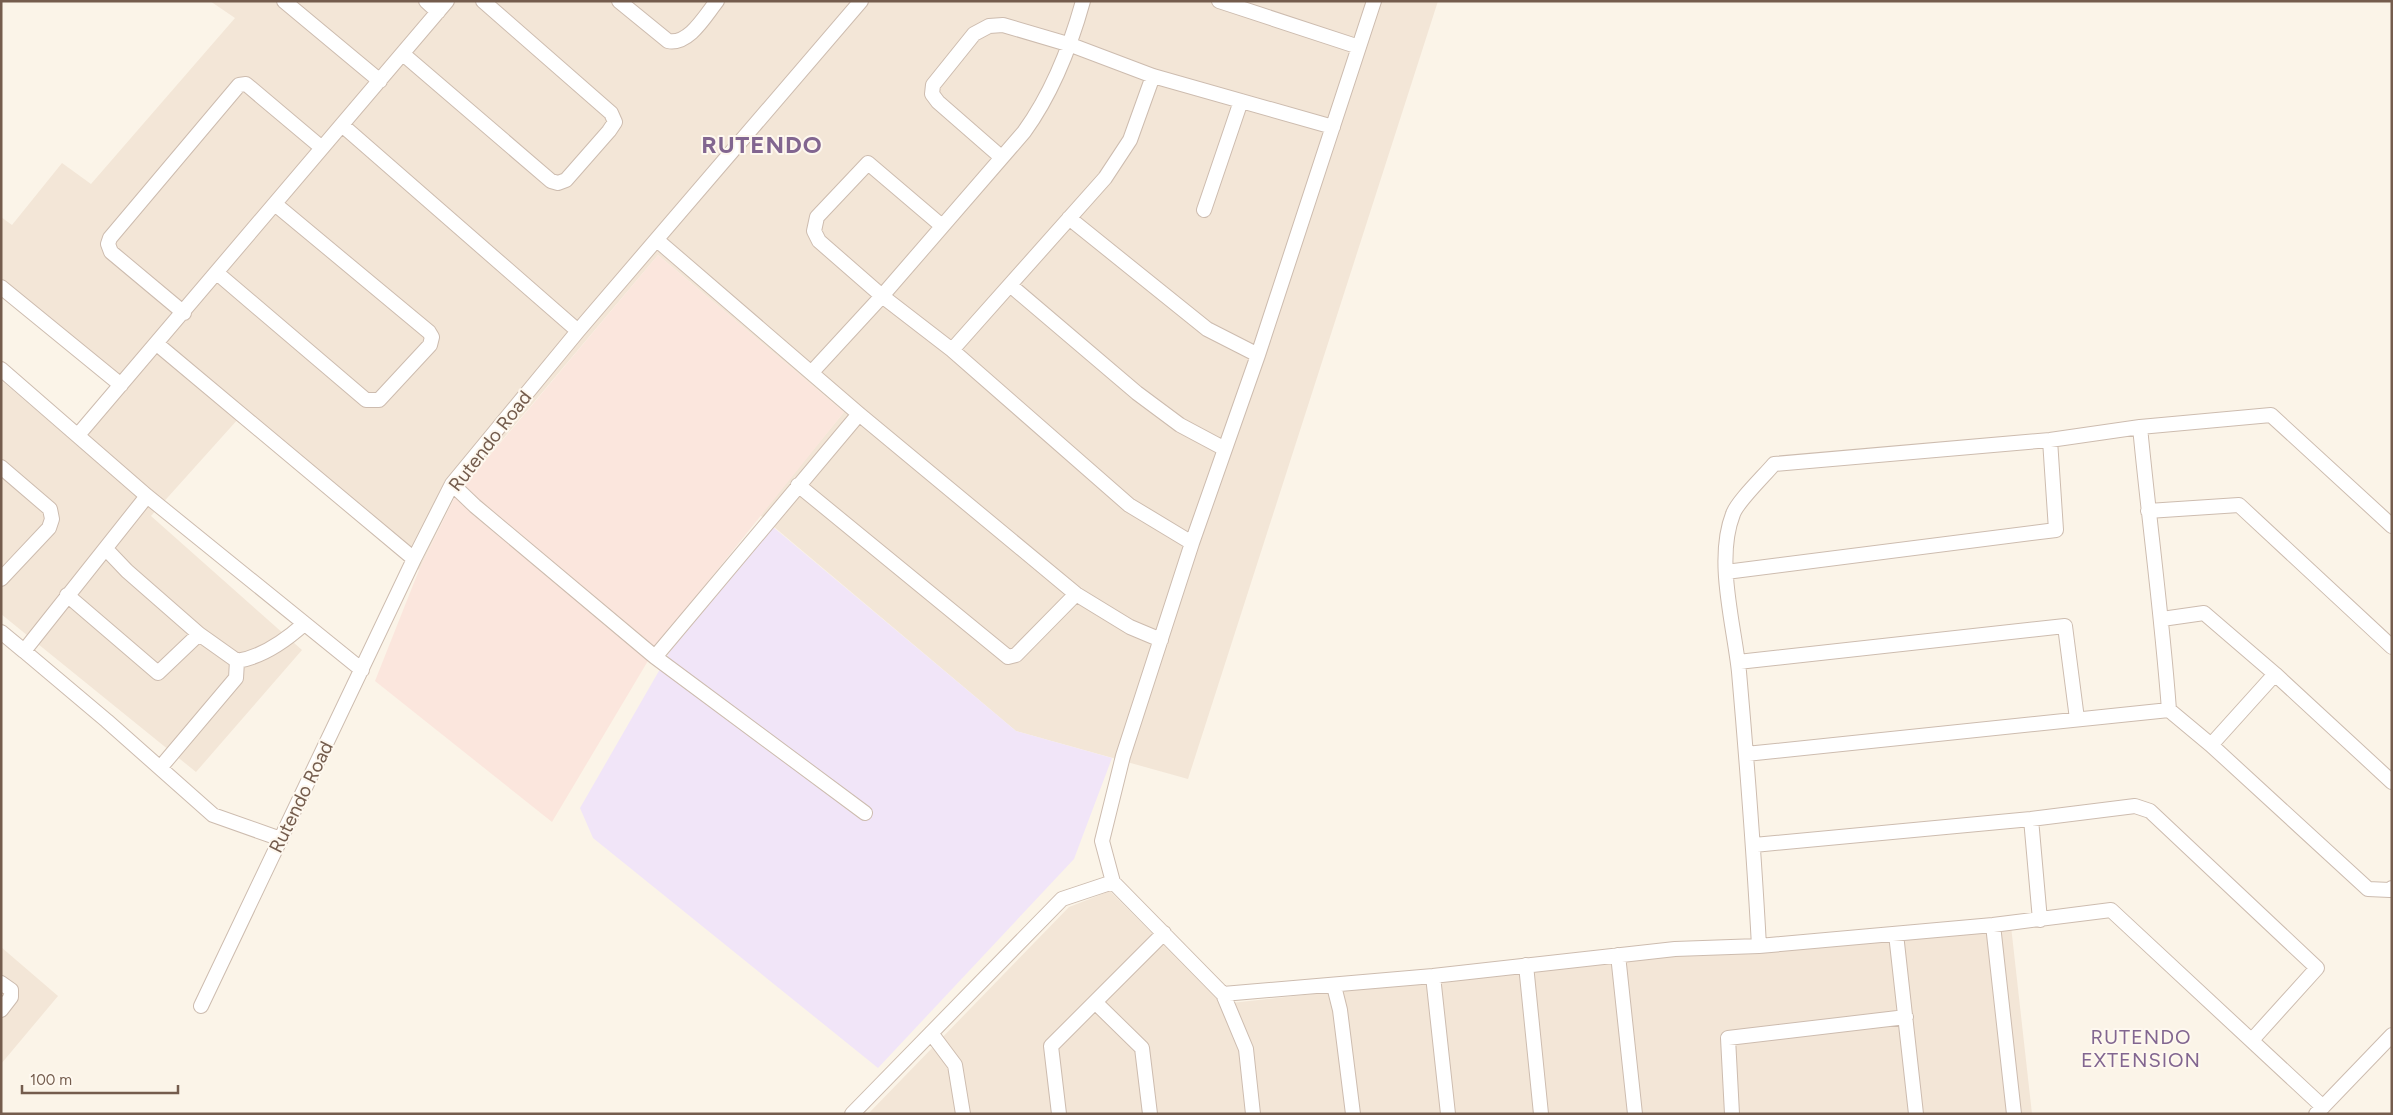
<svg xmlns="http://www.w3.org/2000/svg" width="2393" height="1115" viewBox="0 0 2393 1115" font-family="Figtree,sans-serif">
	<rect width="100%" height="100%" fill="#fbf4e8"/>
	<path fill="#f3e6d7" d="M 210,1 L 1438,1 L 1188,779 L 1016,731 L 760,515 L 844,412 L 658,255 L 454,497 L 419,570 L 239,418 L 151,516 L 302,650 L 196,772 L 1,614 L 1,380 L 70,439 L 118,379 L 1,278 L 1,217 L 12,225 L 62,163 L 91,184 L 235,18 Z
		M 1110,891 L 1222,1004 L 2010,917 L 2032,1114 L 868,1114 L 1069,907 Z
		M 1,947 L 58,996 L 1,1064 Z"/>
	<path fill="#fbe6dd" d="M 658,255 L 844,412 L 658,644 L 552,822 L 375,681 L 419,570 L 454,498 Z"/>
	<path fill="#f1e5f8" d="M 773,527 L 1016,731 L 1112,758 L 1074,859 L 878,1068 L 593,838 L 580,808 L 671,650 Z"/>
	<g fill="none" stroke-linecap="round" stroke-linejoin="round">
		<g stroke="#cdbcaf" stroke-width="16">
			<path id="minor" d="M 284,1 L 380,81
				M 426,1 L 438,12
				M 619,1 L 668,41 C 689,45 705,16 717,1
				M 1219,1 L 1359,47
				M 403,54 L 551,181 L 558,183 L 566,180 L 609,131 L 615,122 L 611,113 L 483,1
				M 342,125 L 578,331
				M 1001,157 L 938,102 L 932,94 L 933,85 L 974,34 L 989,26 L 1003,25 L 1071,45 L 1153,76 L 1333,127
				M 1204,210 L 1241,101
				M 1069,218 L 1207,329 L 1258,355
				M 942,226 L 868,163 L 817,217 L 814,231 L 819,241 L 882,296 L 952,350 L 1129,505 L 1192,543
				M 657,240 L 859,414 L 1076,594 L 1130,627 L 1161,640
				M 217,273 L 366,400 L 379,400 L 430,345 L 432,337 L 429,332 L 275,204
				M 1010,285 L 1137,393 L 1180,425 L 1225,449
				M 1,287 L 121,385
				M 184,313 L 111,252 L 108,244 L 110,238 L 239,85 L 246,84 L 322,148
				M 157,344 L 414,559
				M 952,350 L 1105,178 L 1130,140 L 1153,76
				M 1,369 L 147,496 L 362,670
				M 812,372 L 882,296 L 1024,132 C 1053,92 1070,48 1083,1
				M 2140,427 C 2149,521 2162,615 2169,710
				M 78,435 L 447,1
				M 1,467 L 50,509 L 52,519 L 49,528 L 1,579
				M 452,484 L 475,506 L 655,657 L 865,813
				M 798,485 L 1008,657 L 1016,655 L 1076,594
				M 2148,511 L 2239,505 L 2392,647
				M 106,549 L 127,571 L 199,634
				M 1726,572 L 2056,530 L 2050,440
				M 67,595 L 158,673 L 199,634 L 237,661 C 262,657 285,641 304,624
				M 2162,619 L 2204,613 L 2275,674 L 2392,782
				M 1,632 L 24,651 L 147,496
				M 24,651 L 107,721 L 213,815 L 281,839
				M 655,657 L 859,414
				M 1738,662 L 2065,626 L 2077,719
				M 2211,745 L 2275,674
				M 1746,754 L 2169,710 L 2211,745 L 2368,889 L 2390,890 L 2392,888
				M 160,768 L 236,678 L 237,661
				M 2031,819 L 2040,920
				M 1754,845 L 2031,819 L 2135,806 L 2150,811 L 2317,968 L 2252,1040
				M 1993,925 L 2014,1114
				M 1896,934 L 1916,1114
				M 1759,946 C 1754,854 1747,763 1739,672 C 1734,624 1715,560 1733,514 C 1737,502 1764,476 1774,464 L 2050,440 L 2140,427 L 2271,415 L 2392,526
				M 1618,955 L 1635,1114
				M 1526,965 L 1541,1114
				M 1433,976 L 1448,1114
				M 1,983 L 11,990 L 11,997 L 1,1010
				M 1334,986 L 1340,1010 L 1353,1114
				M 1223,994 L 1433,976 L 1675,949 L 1759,946 L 1993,925 L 2111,910 L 2323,1107
				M 1096,1003 L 1142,1048 L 1150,1114
				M 201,1006 L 414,559 L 452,484 L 578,331 L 861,1
				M 931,1033 L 955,1065 L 963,1114
				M 852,1114 L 1062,899 L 1113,882
				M 1059,1114 L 1051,1046 L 1164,933
				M 1253,1114 L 1246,1049 L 1223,994 L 1113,882 L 1102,841 L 1123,756 L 1192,543 L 1258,355 L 1374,1
				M 1732,1114 L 1728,1038 L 1906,1017
				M 2316,1114 L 2392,1035"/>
		</g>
		<use href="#minor" stroke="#fff" stroke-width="14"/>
	</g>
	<g text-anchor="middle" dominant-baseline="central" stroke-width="4" stroke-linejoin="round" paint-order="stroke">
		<g font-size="19" fill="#745c4d" stroke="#fef8ef">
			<text transform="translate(490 441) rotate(-52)">Rutendo Road</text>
			<text transform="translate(301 797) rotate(-64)">Rutendo Road</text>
		</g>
		<g font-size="20" letter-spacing="1" fill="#826690" stroke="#fef8ef">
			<text x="2141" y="1037">RUTENDO<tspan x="2141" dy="23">EXTENSION</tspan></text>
		</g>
		<g font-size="24" font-weight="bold" letter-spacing="1" fill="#826690" stroke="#fef8ef">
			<text x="762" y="144">RUTENDO</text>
		</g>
	</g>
	<rect width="2393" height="1115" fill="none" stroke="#745c4d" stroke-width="5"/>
	<path d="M22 1085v8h156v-8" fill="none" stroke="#745c4d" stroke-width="2.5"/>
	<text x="30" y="1085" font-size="15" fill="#745c4d" stroke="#fef8ef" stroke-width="4" paint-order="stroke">100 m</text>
</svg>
